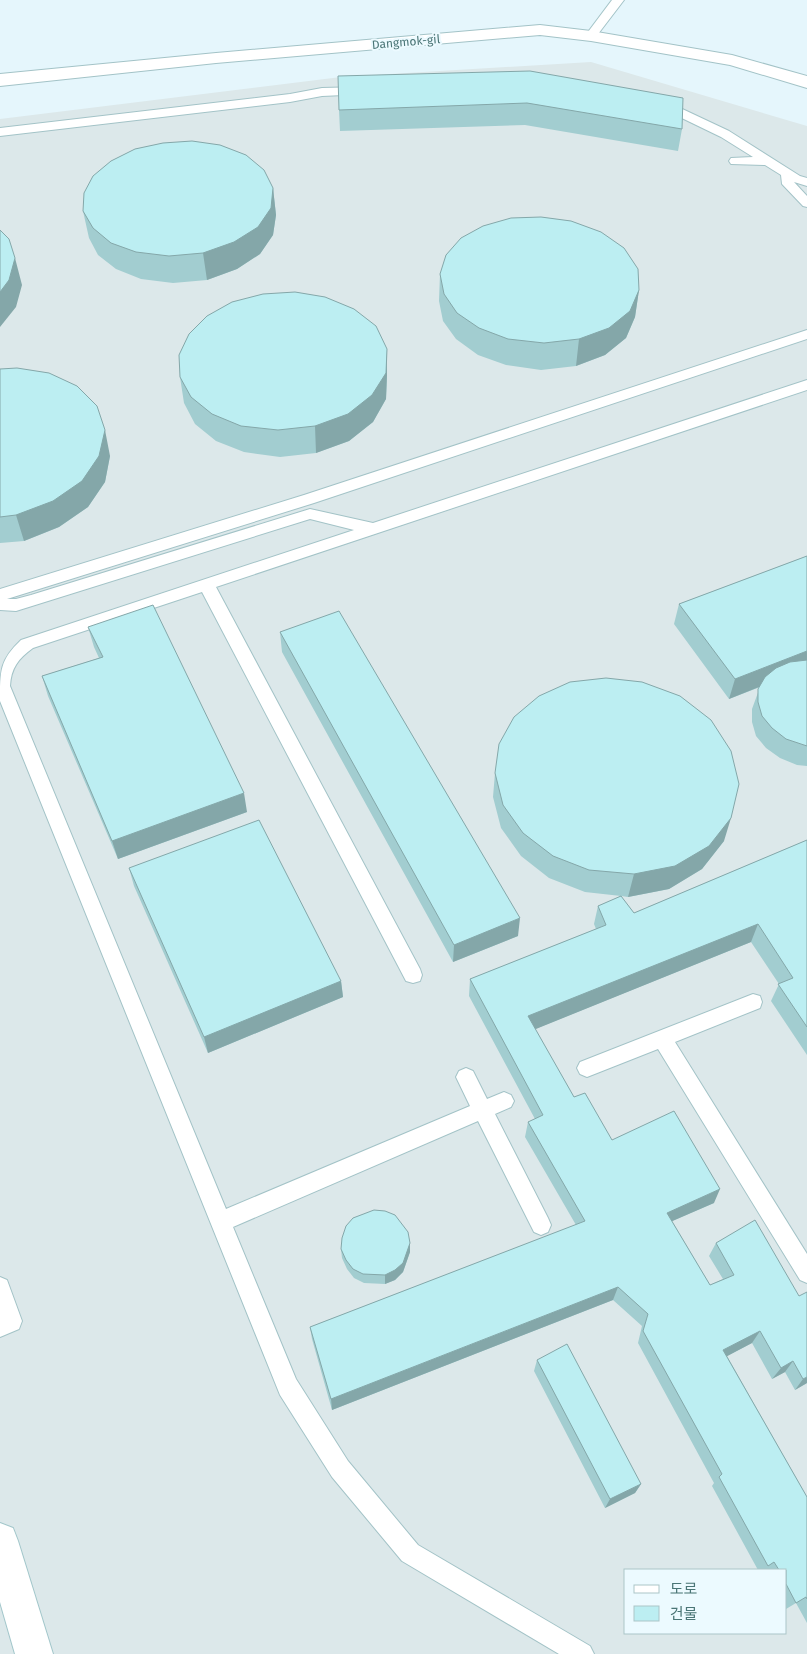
<svg xmlns="http://www.w3.org/2000/svg" width="807" height="1654" viewBox="0 0 807 1654" font-family="'Fira Sans','Noto Sans KR',sans-serif">
	<rect width="100%" height="100%" fill="#e5f6fc"/>
	<path fill="#dce8ea" fill-rule="evenodd" d="M 591,62 L 807,126 L 807,1654 L 0,1654 L 0,119 L 341,77 ZM 626,1570 L 786,1570 L 786,1633 L 626,1633 Z"/>
	<g fill="none" stroke-linecap="round" stroke-linejoin="round">
		<g stroke="#a3c3c7" stroke-width="2">
			<path id="lane" d="M 612,0 L 624,0 L 595,38 L 587,38 L 585,36 Z
				M 362,87 L 368,91 L 366,94 L 322,96 L 290,102 L 0,136 L 0,128 L 290,94 L 322,88 Z
				M 661,99 L 729,131 L 800,176 L 807,178 L 807,186 L 794,182 L 807,196 L 807,207 L 803,206 L 782,184 L 781,175 L 765,165 L 731,164 L 729,161 L 731,158 L 753,157 L 721,137 L 657,106 L 655,103 L 657,100 Z
				M 807,330 L 807,339 L 314,503 L 7,599 L 16,599 L 31,595 L 310,509 L 373,523 L 807,380 L 807,390 L 216,587 L 420,969 L 422,975 L 420,981 L 413,983 L 406,981 L 202,592 L 33,648 C 18,659 11,668 10,686 L 226,1209 L 470,1106 L 456,1077 L 459,1071 L 466,1068 L 473,1071 L 487,1099 L 504,1092 L 511,1095 L 514,1101 L 511,1107 L 495,1114 L 548,1218 L 551,1225 L 548,1232 L 541,1235 L 534,1232 L 478,1121 L 233,1227 L 296,1379 L 348,1461 L 418,1545 L 590,1646 L 594,1654 L 559,1654 L 402,1561 L 332,1477 L 280,1395 L 0,701 C 0,670 0,660 21,640 L 354,530 L 310,519 L 16,611 L 0,610 L 0,589 L 304,495 Z
				M 753,994 L 760,996 L 762,1002 L 760,1008 L 675,1042 L 807,1254 L 807,1283 L 800,1280 L 658,1049 L 587,1077 L 580,1074 L 577,1068 L 580,1062 Z
				M 0,1277 L 7,1280 L 22,1321 L 19,1329 L 0,1337 Z"/>
		</g>
		<g stroke="#a3c3c7" stroke-width="2">
			<path id="street" d="M 540,25 L 591,31 L 732,55 L 807,76 L 807,88 L 730,65 L 591,41 L 540,35 L 216,63 L 0,86 L 0,74 L 216,53 Z"/>
		</g>
		<g stroke="#a1c6ca" stroke-width="2">
			<path id="secondary" d="M 0,1523 L 13,1528 L 18,1541 L 53,1654 L 15,1654 L 0,1602 Z"/>
		</g>
		<use href="#lane" fill="#fff" fill-rule="evenodd"/>
		<use href="#street" fill="#fff" fill-rule="evenodd"/>
		<use href="#secondary" fill="#fff" fill-rule="evenodd"/>
	</g>
	<path fill="#a2cdd0" d="M 530,71 L 682,129 L 678,151 L 525,125 L 340,131 L 339,110 Z
		M 273,188 L 276,215 L 273,235 L 260,254 L 237,269 L 207,280 L 173,283 L 141,279 L 116,269 L 98,255 L 89,238 L 83,211 Z
		M 440,274 L 639,290 L 635,317 L 626,338 L 605,355 L 576,366 L 541,370 L 506,365 L 478,355 L 456,339 L 443,321 L 439,301 Z
		M 0,369 L 110,456 L 105,482 L 88,507 L 59,527 L 24,541 L 0,543 Z
		M 387,375 L 386,399 L 373,422 L 349,441 L 316,453 L 280,457 L 244,452 L 216,441 L 195,424 L 184,403 L 180,377 Z
		M 807,556 L 807,766 L 797,765 L 780,758 L 766,748 L 756,736 L 752,722 L 752,709 L 760,687 L 729,699 L 674,624 L 679,604 Z
		M 88,627 L 247,812 L 118,859 L 48,696 L 42,676 L 99,658 L 94,647 Z
		M 280,632 L 518,936 L 453,962 L 282,652 Z
		M 495,773 L 724,841 L 702,869 L 669,889 L 628,897 L 621,896 L 634,913 L 807,840 L 807,1055 L 771,1001 L 779,984 L 751,942 L 535,1029 L 574,1097 L 612,1140 L 714,1203 L 672,1221 L 710,1285 L 723,1279 L 709,1256 L 716,1243 L 807,1383 L 795,1390 L 785,1372 L 772,1379 L 752,1343 L 727,1356 L 807,1497 L 807,1623 L 796,1603 L 786,1609 L 786,1570 L 766,1570 L 766,1569 L 764,1570 L 758,1570 L 712,1486 L 714,1483 L 638,1343 L 642,1326 L 613,1300 L 332,1410 L 312,1339 L 310,1327 L 576,1225 L 525,1137 L 528,1122 L 535,1119 L 469,996 L 470,979 L 596,929 L 594,924 L 598,906 L 621,896 L 585,892 L 549,878 L 521,856 L 501,828 L 493,797 Z
		M 129,868 L 341,981 L 343,997 L 208,1053 L 134,886 Z
		M 341,1249 L 410,1252 L 403,1272 L 395,1280 L 385,1284 L 364,1283 L 354,1278 L 347,1269 L 342,1258 Z
		M 537,1360 L 641,1484 L 635,1493 L 605,1508 L 534,1371 Z"/>
	<path fill="#84a7a9" d="M 273,188 L 276,215 L 273,235 L 260,254 L 237,269 L 207,280 L 203,253 Z
		M 15,258 L 22,285 L 16,307 L 0,327 L 0,292 Z
		M 639,290 L 635,317 L 626,338 L 605,355 L 576,366 L 579,339 Z
		M 387,349 L 387,375 L 386,399 L 373,422 L 349,441 L 316,453 L 315,426 Z
		M 105,430 L 110,456 L 105,482 L 88,507 L 59,527 L 24,541 L 16,515 Z
		M 807,651 L 807,668 L 729,699 L 735,679 Z
		M 244,793 L 247,812 L 118,859 L 112,841 Z
		M 731,818 L 724,841 L 702,869 L 669,889 L 628,897 L 634,874 Z
		M 520,918 L 518,936 L 453,962 L 454,945 Z
		M 758,924 L 751,942 L 526,1033 L 528,1016 Z
		M 341,981 L 343,997 L 208,1053 L 204,1037 Z
		M 720,1189 L 714,1203 L 661,1226 L 667,1213 Z
		M 410,1243 L 410,1252 L 403,1272 L 395,1280 L 385,1284 L 385,1275 Z
		M 618,1287 L 613,1300 L 332,1410 L 331,1399 Z
		M 760,1331 L 752,1343 L 716,1362 L 723,1350 Z
		M 793,1361 L 785,1372 L 772,1379 L 781,1368 Z
		M 807,1377 L 807,1383 L 795,1390 L 803,1379 Z
		M 641,1484 L 635,1493 L 605,1508 L 610,1499 Z"/>
	<path fill="#bceef2" stroke="#84a7a9" d="M 530,71 L 683,98 L 682,129 L 527,103 L 339,110 L 338,76 Z
		M 192,141 L 220,145 L 246,155 L 264,170 L 273,188 L 271,208 L 258,227 L 234,242 L 203,253 L 169,256 L 136,252 L 111,243 L 93,228 L 83,211 L 84,193 L 93,176 L 111,161 L 135,149 L 163,143 Z
		M 541,217 L 571,221 L 601,232 L 624,248 L 638,269 L 639,290 L 630,311 L 609,328 L 579,339 L 544,343 L 508,339 L 479,328 L 457,313 L 444,294 L 440,274 L 446,255 L 461,238 L 483,226 L 511,218 Z
		M 0,230 L 9,239 L 15,258 L 9,280 L 0,292 Z
		M 295,292 L 325,297 L 354,309 L 376,326 L 387,349 L 386,373 L 372,395 L 348,414 L 315,426 L 278,430 L 241,426 L 212,414 L 191,397 L 180,377 L 179,355 L 189,334 L 207,316 L 232,302 L 263,294 Z
		M 17,368 L 49,373 L 77,386 L 97,406 L 105,430 L 99,456 L 82,481 L 53,501 L 16,515 L 0,517 L 0,369 Z
		M 807,556 L 807,651 L 735,679 L 679,604 Z
		M 153,605 L 244,793 L 112,841 L 42,676 L 103,657 L 88,627 Z
		M 339,611 L 520,918 L 454,945 L 280,632 Z
		M 807,660 L 807,746 L 786,739 L 772,728 L 762,716 L 758,702 L 758,689 L 765,677 L 776,668 L 790,662 Z
		M 606,678 L 642,682 L 680,696 L 711,720 L 731,751 L 739,784 L 731,818 L 709,846 L 675,866 L 634,874 L 589,870 L 553,856 L 523,833 L 503,805 L 495,773 L 499,744 L 514,717 L 539,696 L 570,682 Z
		M 259,820 L 341,981 L 204,1037 L 129,868 Z
		M 807,840 L 807,1027 L 778,984 L 793,978 L 758,924 L 528,1016 L 574,1097 L 585,1093 L 612,1140 L 674,1111 L 720,1189 L 667,1213 L 710,1285 L 734,1275 L 716,1243 L 755,1220 L 799,1296 L 807,1292 L 807,1377 L 803,1379 L 793,1361 L 781,1368 L 760,1331 L 723,1350 L 807,1497 L 807,1599 L 806,1597 L 796,1603 L 786,1584 L 786,1570 L 779,1570 L 774,1562 L 768,1566 L 719,1477 L 722,1474 L 643,1331 L 648,1314 L 618,1287 L 331,1399 L 310,1327 L 585,1221 L 528,1122 L 543,1115 L 470,979 L 606,925 L 598,906 L 621,896 L 634,913 Z
		M 374,1210 L 385,1211 L 395,1215 L 408,1232 L 410,1243 L 403,1263 L 395,1270 L 385,1275 L 363,1274 L 353,1269 L 346,1260 L 341,1249 L 342,1238 L 346,1226 L 353,1218 Z
		M 567,1344 L 641,1484 L 610,1499 L 537,1360 Z"/>
	<g text-anchor="middle" dominant-baseline="central" stroke-width="4" stroke-linejoin="round" paint-order="stroke">
		<g font-size="12" fill="#4a7576" stroke="#ecfaff">
			<text transform="translate(406 42) rotate(-5)">Dangmok-gil</text>
		</g>
	</g>
	<rect x="624" y="1569" width="162" height="65" fill="#ecfaff" stroke="#abc5c8"/>
	<rect x="634" y="1585" width="25" height="8" fill="#ffffff" stroke="#abc5c8"/>
	<text x="670" y="1594" font-size="15" fill="#4a7576">도로</text>
	<rect x="634" y="1606" width="25" height="15" fill="#bceef2" stroke="#abc5c8"/>
	<text x="670" y="1619" font-size="15" fill="#4a7576">건물</text>
</svg>
